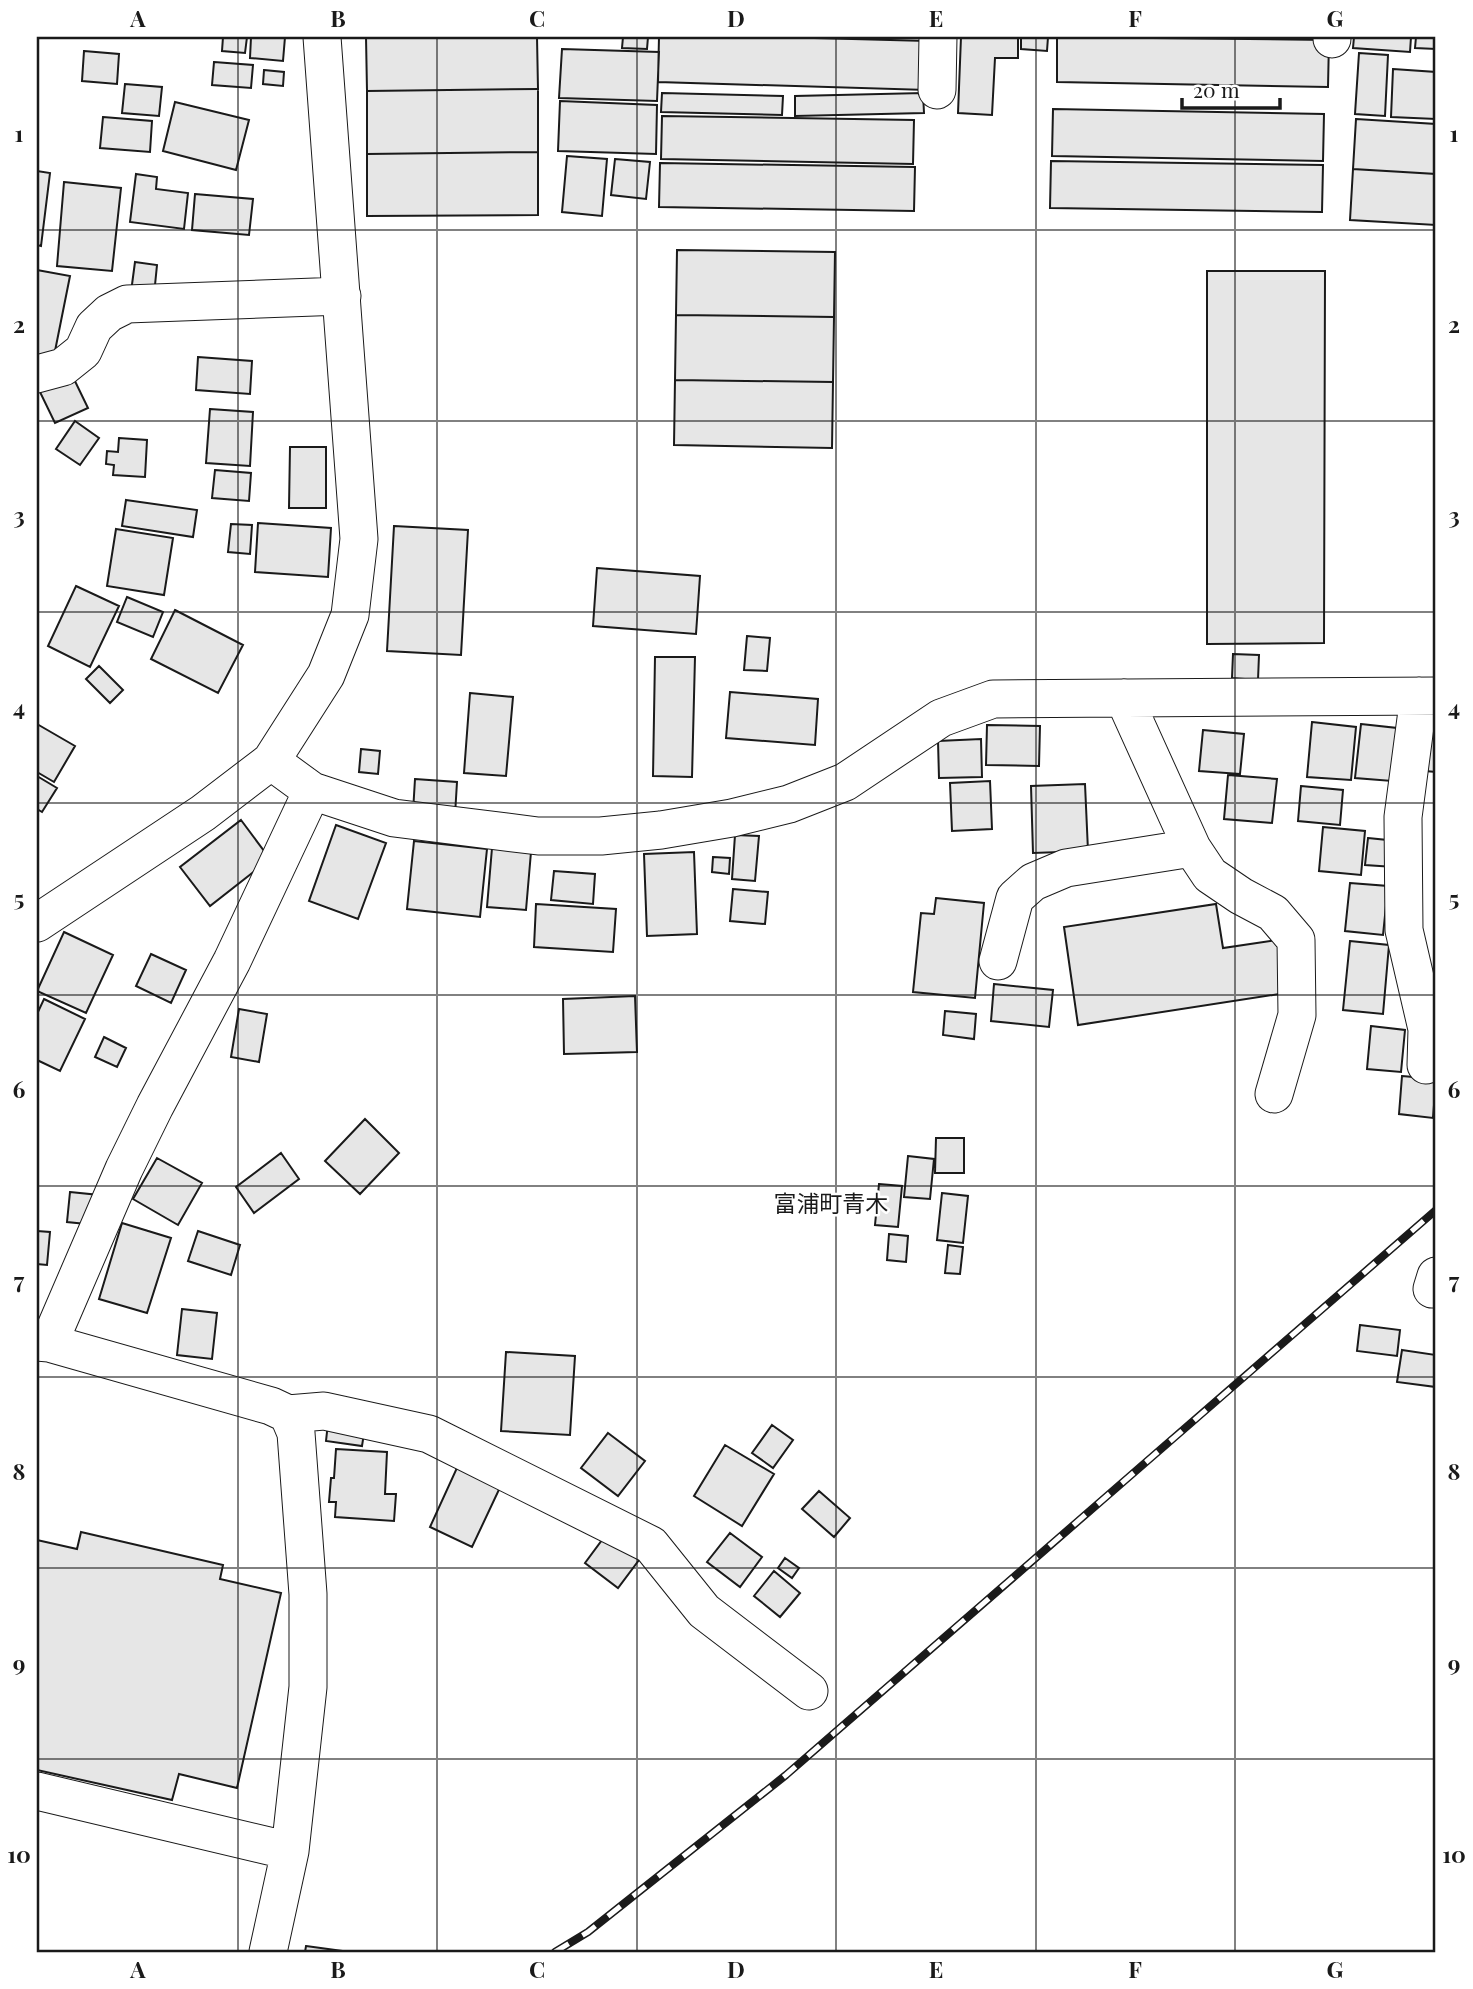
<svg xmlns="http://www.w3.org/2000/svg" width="1473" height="1989" viewBox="0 0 1473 1989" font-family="'Playfair Display','Noto Sans JP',serif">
	<rect width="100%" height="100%" fill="#fff"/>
	<path fill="#e6e6e6" stroke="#1a1a1a" stroke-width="2" d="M 223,37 L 247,37 L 245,53 L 222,51 Z
		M 251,37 L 285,37 L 283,61 L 250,58 Z
		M 366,37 L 537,37 L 538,89 L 367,91 Z
		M 623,37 L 648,37 L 647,49 L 622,48 Z
		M 659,37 L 776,37 L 928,41 L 927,90 L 658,82 Z
		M 961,37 L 1018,37 L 1018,58 L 995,58 L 992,115 L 958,113 Z
		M 1021,37 L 1048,37 L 1047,51 L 1021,49 Z
		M 1057,37 L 1329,40 L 1328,87 L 1057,82 Z
		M 1354,37 L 1411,37 L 1410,52 L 1353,48 Z
		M 1416,37 L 1436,37 L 1436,49 L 1415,48 Z
		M 562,49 L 659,52 L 657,101 L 559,98 Z
		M 84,51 L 119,54 L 117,84 L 82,81 Z
		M 1359,53 L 1388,55 L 1385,116 L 1355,114 Z
		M 214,62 L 253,65 L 251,88 L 212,85 Z
		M 1393,69 L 1436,72 L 1436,119 L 1391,117 Z
		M 264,70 L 284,72 L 283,86 L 263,84 Z
		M 125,84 L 162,87 L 159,116 L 122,113 Z
		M 538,89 L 538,152 L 367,154 L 367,91 Z
		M 662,93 L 783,96 L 782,115 L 661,112 Z
		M 923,93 L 924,113 L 795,116 L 795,96 Z
		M 560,101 L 657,105 L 656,154 L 558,151 Z
		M 175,102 L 249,120 L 236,170 L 163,151 Z
		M 1053,109 L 1324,114 L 1323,161 L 1052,156 Z
		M 662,116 L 914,120 L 913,164 L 661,159 Z
		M 103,117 L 152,121 L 150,152 L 100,148 Z
		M 1356,119 L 1436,124 L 1436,174 L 1353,169 Z
		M 538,152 L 538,215 L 367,216 L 367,154 Z
		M 567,156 L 607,159 L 602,216 L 562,212 Z
		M 615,159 L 650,162 L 646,199 L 611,195 Z
		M 1051,161 L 1323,165 L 1322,212 L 1050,208 Z
		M 660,163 L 915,167 L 914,211 L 659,207 Z
		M 1353,169 L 1436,174 L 1436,225 L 1350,220 Z
		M 37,171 L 50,173 L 41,246 L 37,245 Z
		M 136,174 L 157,177 L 156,189 L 188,193 L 184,229 L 130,222 Z
		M 64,182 L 121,188 L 112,271 L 57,266 Z
		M 195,194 L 253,199 L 249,235 L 192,230 Z
		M 677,250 L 835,252 L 834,317 L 676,315 Z
		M 135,262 L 157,265 L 154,295 L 131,292 Z
		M 37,270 L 70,276 L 52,366 L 37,363 Z
		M 1207,271 L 1325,271 L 1324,643 L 1207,644 Z
		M 676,315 L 834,317 L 833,382 L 675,380 Z
		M 198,357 L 252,361 L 250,394 L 196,390 Z
		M 72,375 L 88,408 L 55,423 L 39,390 Z
		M 675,380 L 833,382 L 832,448 L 674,445 Z
		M 210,409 L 253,412 L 250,466 L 206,463 Z
		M 75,421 L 99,438 L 80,465 L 56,449 Z
		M 119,438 L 147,440 L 145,477 L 113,475 L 114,465 L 106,464 L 107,451 L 118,452 Z
		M 290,447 L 326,447 L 326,508 L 289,508 Z
		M 215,470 L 251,473 L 249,501 L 212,498 Z
		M 126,500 L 197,510 L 193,537 L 122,526 Z
		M 258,523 L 331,528 L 328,577 L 255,572 Z
		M 231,524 L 252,525 L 250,554 L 228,552 Z
		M 394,526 L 468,530 L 461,655 L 387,651 Z
		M 116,529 L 173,538 L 164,595 L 107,586 Z
		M 597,568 L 700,576 L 696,634 L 593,626 Z
		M 76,586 L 119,606 L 90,667 L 48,646 Z
		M 127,597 L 163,612 L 153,637 L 117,622 Z
		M 175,610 L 243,645 L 218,693 L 151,659 Z
		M 747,636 L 770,638 L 767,671 L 744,670 Z
		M 1233,654 L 1259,655 L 1258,680 L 1232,678 Z
		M 655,657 L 695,657 L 692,777 L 653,776 Z
		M 99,666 L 123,690 L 110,703 L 86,679 Z
		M 730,692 L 818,699 L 815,745 L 726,738 Z
		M 470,693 L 513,697 L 506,776 L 464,773 Z
		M 1312,722 L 1356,727 L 1351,780 L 1307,777 Z
		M 37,724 L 75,746 L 54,782 L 37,772 Z
		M 1361,724 L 1397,728 L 1392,781 L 1355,778 Z
		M 987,725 L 1040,726 L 1039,766 L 986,765 Z
		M 1429,728 L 1436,728 L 1436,772 L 1425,771 Z
		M 1203,730 L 1244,734 L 1240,774 L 1199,771 Z
		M 981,739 L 982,777 L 939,778 L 938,741 Z
		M 361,749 L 380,751 L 378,774 L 359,772 Z
		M 1228,775 L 1277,779 L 1272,823 L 1224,819 Z
		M 37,776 L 57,788 L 42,812 L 37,809 Z
		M 415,779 L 457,782 L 455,815 L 413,812 Z
		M 990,781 L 992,829 L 952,831 L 950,783 Z
		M 1085,784 L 1088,851 L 1033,853 L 1031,786 Z
		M 1301,786 L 1343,790 L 1340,825 L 1298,821 Z
		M 241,820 L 270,859 L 210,906 L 180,867 Z
		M 336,825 L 386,843 L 358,919 L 309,901 Z
		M 1323,827 L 1365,831 L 1361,875 L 1319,871 Z
		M 735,835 L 759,836 L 755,881 L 732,879 Z
		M 1368,838 L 1397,841 L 1394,867 L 1365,865 Z
		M 414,841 L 487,849 L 480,917 L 407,909 Z
		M 492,848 L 531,852 L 526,910 L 487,907 Z
		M 694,852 L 697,934 L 647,936 L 644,854 Z
		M 713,857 L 730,858 L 729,874 L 712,872 Z
		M 554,871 L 595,874 L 593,904 L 551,900 Z
		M 1350,883 L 1388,886 L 1383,935 L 1345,931 Z
		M 733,889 L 768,892 L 765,924 L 730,921 Z
		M 936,898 L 984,903 L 975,998 L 913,992 L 921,913 L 934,914 Z
		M 536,904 L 616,909 L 613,952 L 534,947 Z
		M 1216,904 L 1223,948 L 1284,939 L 1292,992 L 1078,1025 L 1064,927 Z
		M 64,932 L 113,955 L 86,1013 L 37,991 Z
		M 1350,941 L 1389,945 L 1383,1014 L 1343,1010 Z
		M 151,954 L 186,970 L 171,1003 L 136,986 Z
		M 994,984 L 1053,990 L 1049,1027 L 991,1021 Z
		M 635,996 L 637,1052 L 564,1054 L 563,999 Z
		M 44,999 L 85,1019 L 60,1071 L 37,1060 L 37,1014 Z
		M 239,1009 L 267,1014 L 259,1062 L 231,1057 Z
		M 945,1011 L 976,1014 L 974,1039 L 943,1035 Z
		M 1371,1026 L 1405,1030 L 1401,1072 L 1367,1069 Z
		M 104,1037 L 126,1048 L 117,1067 L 95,1057 Z
		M 1402,1076 L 1436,1079 L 1433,1118 L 1399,1114 Z
		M 365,1119 L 399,1153 L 360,1194 L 325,1161 Z
		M 936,1138 L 964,1138 L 964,1173 L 935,1173 Z
		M 281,1153 L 299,1179 L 254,1213 L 236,1187 Z
		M 908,1156 L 934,1159 L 930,1199 L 904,1197 Z
		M 157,1158 L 202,1183 L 178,1225 L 133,1199 Z
		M 879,1184 L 902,1186 L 898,1227 L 875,1225 Z
		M 70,1192 L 99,1195 L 96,1225 L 67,1222 Z
		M 942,1193 L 968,1196 L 963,1243 L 937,1240 Z
		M 122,1223 L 171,1238 L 147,1313 L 99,1299 Z
		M 37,1231 L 50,1232 L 47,1265 L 37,1264 Z
		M 198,1231 L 240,1245 L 231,1275 L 188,1261 Z
		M 889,1234 L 908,1236 L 906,1262 L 887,1260 Z
		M 948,1245 L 963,1247 L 960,1274 L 945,1273 Z
		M 182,1309 L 217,1313 L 212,1359 L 177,1355 Z
		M 1360,1325 L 1400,1330 L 1397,1356 L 1357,1351 Z
		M 1402,1350 L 1436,1355 L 1436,1387 L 1397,1382 Z
		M 506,1352 L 575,1356 L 570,1435 L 501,1431 Z
		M 328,1423 L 365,1427 L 362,1446 L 326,1441 Z
		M 772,1425 L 793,1440 L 773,1468 L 752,1453 Z
		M 608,1433 L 645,1461 L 618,1496 L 581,1468 Z
		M 725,1445 L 774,1474 L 742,1526 L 694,1496 Z
		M 336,1449 L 387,1452 L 385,1494 L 396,1494 L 394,1521 L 335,1517 L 336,1502 L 329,1502 L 331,1478 L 334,1478 Z
		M 461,1459 L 504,1479 L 472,1547 L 430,1527 Z
		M 819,1491 L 850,1518 L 834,1537 L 802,1509 Z
		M 81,1532 L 223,1565 L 220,1579 L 281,1593 L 237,1788 L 179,1774 L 172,1800 L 37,1770 L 37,1540 L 77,1549 Z
		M 608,1532 L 642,1556 L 618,1588 L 585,1563 Z
		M 730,1533 L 762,1557 L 740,1587 L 707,1562 Z
		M 785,1558 L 799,1568 L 792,1578 L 778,1568 Z
		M 774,1571 L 800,1593 L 780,1617 L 754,1596 Z
		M 306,1946 L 350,1952 L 305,1952 Z"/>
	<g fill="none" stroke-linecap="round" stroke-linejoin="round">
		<g stroke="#1a1a1a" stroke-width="39">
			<path id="minor" d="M 1332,39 L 1332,37
				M 937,90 L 938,37
				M 37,374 L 63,367 L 83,351 L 94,327 L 109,313 L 127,304 L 342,296
				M 1419,696 L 1403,817 L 1404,930 L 1427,1029 L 1426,1065
				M 1124,698 L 1192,848 L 1210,875 L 1241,896 L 1273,913 L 1296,940 L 1297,1015 L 1274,1094
				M 271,761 L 312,791 L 394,818 L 538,836 L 601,836 L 661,830 L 732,818 L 789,804 L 845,782 L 941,718 L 993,699 L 1436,696
				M 37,923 L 203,813 L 271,761 L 326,675 L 350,615 L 359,539 L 322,37
				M 998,961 L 1015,898 L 1033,882 L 1066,868 L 1192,848
				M 1432,1289 L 1436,1276
				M 37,1342 L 49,1343 L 271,1406 L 288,1414 L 324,1411 L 429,1434 L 651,1545 L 704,1611 L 809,1691
				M 49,1343 L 124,1169 L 155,1106 L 232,961 L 312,791
				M 37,1791 L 290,1851
				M 268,1952 L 290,1851 L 308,1687 L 308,1594 L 296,1433 L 288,1414"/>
		</g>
		<use href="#minor" stroke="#fff" stroke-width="37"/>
		<g stroke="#1a1a1a" stroke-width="8">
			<path id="rail" d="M 555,1952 L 588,1932 L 786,1775 L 1436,1210"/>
		</g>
		<use href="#rail" stroke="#fff" stroke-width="5" stroke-dasharray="16" stroke-linecap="butt"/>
	</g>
	<path fill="none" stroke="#1a1a1a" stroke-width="2" stroke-opacity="0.55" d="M 238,37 L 238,1952M 437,37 L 437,1952M 637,37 L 637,1952M 836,37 L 836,1952M 1036,37 L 1036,1952M 1235,37 L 1235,1952M 37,230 L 1436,230M 37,421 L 1436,421M 37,612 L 1436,612M 37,803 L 1436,803M 37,995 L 1436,995M 37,1186 L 1436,1186M 37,1377 L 1436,1377M 37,1568 L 1436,1568M 37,1759 L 1436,1759"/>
	<g text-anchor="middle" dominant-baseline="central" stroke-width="5" stroke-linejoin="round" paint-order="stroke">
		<g font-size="23" fill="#1a1a1a" stroke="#fff">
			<text x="831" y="1202">富浦町青木</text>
		</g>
	</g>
	<rect width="1473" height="1989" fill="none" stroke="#ffffff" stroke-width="77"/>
	<path d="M1182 98v10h98v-10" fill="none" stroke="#1a1a1a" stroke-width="3.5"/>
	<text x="1193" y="98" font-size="21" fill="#1a1a1a" stroke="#ffffff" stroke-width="5" paint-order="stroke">20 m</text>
	<rect x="38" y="38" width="1396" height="1913" fill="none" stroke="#1a1a1a" stroke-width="2.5"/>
	<g font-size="23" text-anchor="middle" font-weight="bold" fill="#1a1a1a">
		<text x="138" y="27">A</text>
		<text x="338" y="27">B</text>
		<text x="537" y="27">C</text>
		<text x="736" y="27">D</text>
		<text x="936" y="27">E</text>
		<text x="1135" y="27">F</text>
		<text x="1335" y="27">G</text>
		<text x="19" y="142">1</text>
		<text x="1454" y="142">1</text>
		<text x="19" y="333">2</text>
		<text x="1454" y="333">2</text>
		<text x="19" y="524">3</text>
		<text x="1454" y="524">3</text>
		<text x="19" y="716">4</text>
		<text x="1454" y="716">4</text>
		<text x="19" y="907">5</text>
		<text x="1454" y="907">5</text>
		<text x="19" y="1098">6</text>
		<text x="1454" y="1098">6</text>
		<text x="19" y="1289">7</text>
		<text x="1454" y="1289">7</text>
		<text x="19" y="1480">8</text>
		<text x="1454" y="1480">8</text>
		<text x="19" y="1672">9</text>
		<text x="1454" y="1672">9</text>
		<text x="19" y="1863">10</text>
		<text x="1454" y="1863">10</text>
		<text x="138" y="1978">A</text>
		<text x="338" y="1978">B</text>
		<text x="537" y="1978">C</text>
		<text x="736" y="1978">D</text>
		<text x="936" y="1978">E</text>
		<text x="1135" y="1978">F</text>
		<text x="1335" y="1978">G</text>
	</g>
</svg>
